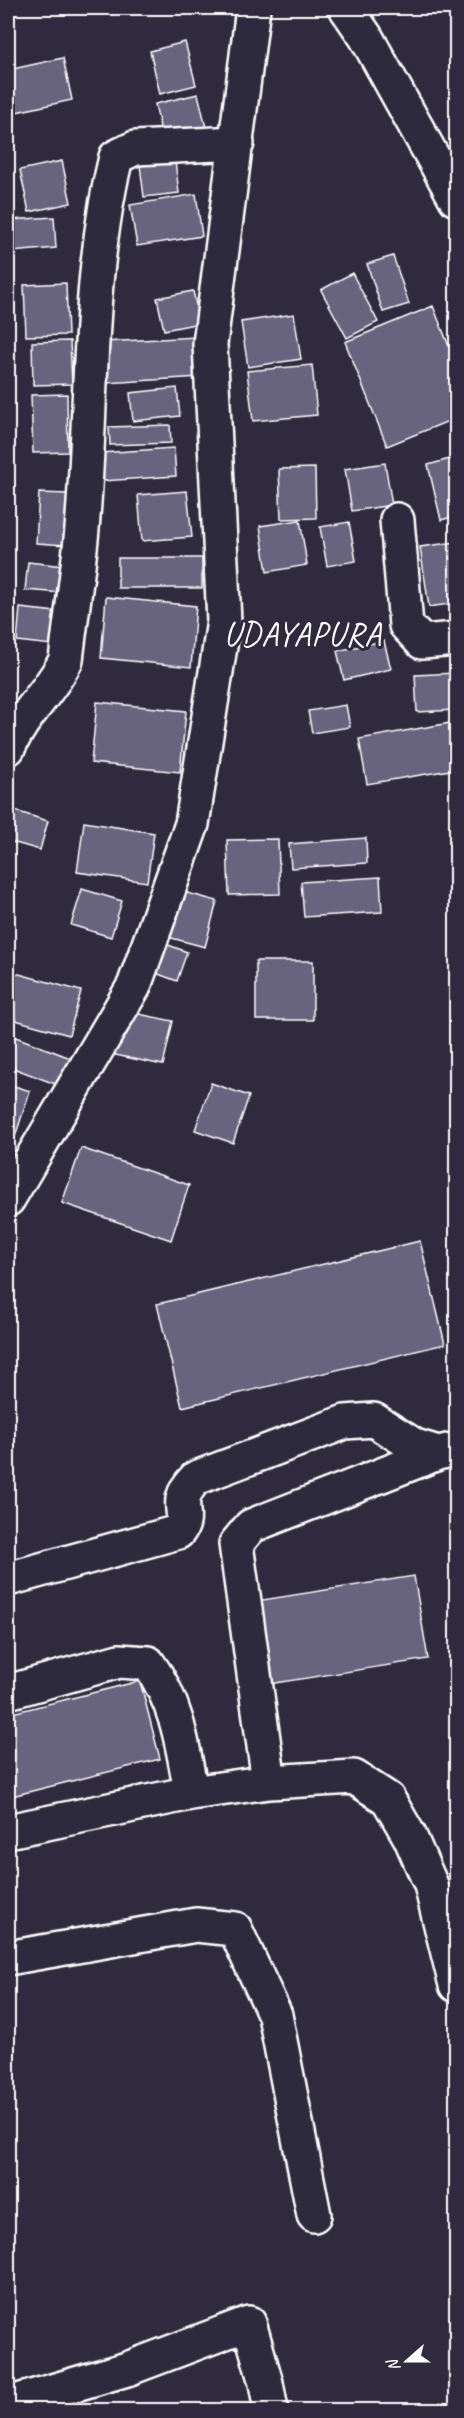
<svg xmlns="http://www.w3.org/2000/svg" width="464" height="2418" viewBox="0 0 464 2418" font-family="Caveat,sans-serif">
	<rect width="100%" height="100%" fill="#2f2a3d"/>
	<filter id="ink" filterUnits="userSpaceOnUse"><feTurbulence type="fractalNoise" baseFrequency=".0167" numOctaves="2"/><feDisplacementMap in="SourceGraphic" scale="12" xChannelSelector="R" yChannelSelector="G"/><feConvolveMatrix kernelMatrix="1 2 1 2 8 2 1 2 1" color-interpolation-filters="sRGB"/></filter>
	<g filter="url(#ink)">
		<path fill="#67647f" stroke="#fff" stroke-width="1.5" d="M 185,42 L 196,85 L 160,94 L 150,51 Z
			M 63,58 L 72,100 L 16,112 L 8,70 Z
			M 198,94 L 206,127 L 162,136 L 155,104 Z
			M 62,161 L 71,203 L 29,212 L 20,170 Z
			M 175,161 L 179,193 L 144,197 L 140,165 Z
			M 196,194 L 202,236 L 137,246 L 130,205 Z
			M 54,217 L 56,248 L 11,252 L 9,220 Z
			M 393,256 L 409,304 L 383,312 L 367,264 Z
			M 352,273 L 378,322 L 347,338 L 321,290 Z
			M 66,283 L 68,335 L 26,336 L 24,285 Z
			M 193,291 L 200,323 L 164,330 L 157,298 Z
			M 433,306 L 456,364 L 456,418 L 387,446 L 345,342 Z
			M 294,314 L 301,359 L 248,367 L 241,322 Z
			M 197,337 L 200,377 L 106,383 L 103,342 Z
			M 70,341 L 72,384 L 33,385 L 32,342 Z
			M 312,365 L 317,415 L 253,421 L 247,371 Z
			M 177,388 L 180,416 L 133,421 L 130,393 Z
			M 67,394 L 68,452 L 33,453 L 31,395 Z
			M 170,425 L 171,443 L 110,445 L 109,427 Z
			M 174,448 L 176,476 L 102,481 L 100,453 Z
			M 453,458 L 456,470 L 456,516 L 441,520 L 428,465 Z
			M 385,463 L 392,505 L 352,511 L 345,469 Z
			M 315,468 L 316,518 L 281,519 L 279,469 Z
			M 187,491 L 192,537 L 142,541 L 138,495 Z
			M 39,493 L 68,494 L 65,545 L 36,543 Z
			M 300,520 L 307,565 L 267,572 L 260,526 Z
			M 349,522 L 356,561 L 327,566 L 320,527 Z
			M 456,542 L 456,603 L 429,607 L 420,547 Z
			M 118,558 L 202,558 L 202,588 L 118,588 Z
			M 28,562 L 64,566 L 62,593 L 25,590 Z
			M 106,597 L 196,606 L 191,667 L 101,658 Z
			M 20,608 L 56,612 L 52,645 L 17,641 Z
			M 384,641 L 391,669 L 344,680 L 337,651 Z
			M 456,673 L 456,710 L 417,712 L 415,675 Z
			M 97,702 L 186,711 L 180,772 L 91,763 Z
			M 346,705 L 350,727 L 312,733 L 308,711 Z
			M 456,722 L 456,769 L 367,784 L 359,739 Z
			M 12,810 L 48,821 L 40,850 L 8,841 L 8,826 Z
			M 84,822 L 154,833 L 147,882 L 77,872 Z
			M 366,838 L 367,863 L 291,868 L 289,844 Z
			M 278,839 L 280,894 L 229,895 L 227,840 Z
			M 380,877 L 382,912 L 304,917 L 301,882 Z
			M 82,889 L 122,901 L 111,937 L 71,925 Z
			M 176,890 L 217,901 L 205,947 L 164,936 Z
			M 155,940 L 187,952 L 177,981 L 145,969 Z
			M 256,961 L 313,961 L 313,1020 L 256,1020 Z
			M 8,971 L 81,991 L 69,1035 L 8,1018 Z
			M 124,1011 L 173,1021 L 163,1065 L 115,1055 Z
			M 8,1034 L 73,1059 L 63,1087 L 8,1066 Z
			M 211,1083 L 249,1096 L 233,1143 L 195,1130 Z
			M 8,1084 L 30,1091 L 12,1146 L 8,1144 Z
			M 81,1148 L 189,1185 L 171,1240 L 62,1203 Z
			M 420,1241 L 445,1344 L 182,1407 L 157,1304 Z
			M 414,1576 L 428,1659 L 269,1684 L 256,1601 Z
			M 140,1681 L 160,1759 L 8,1797 L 8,1714 Z"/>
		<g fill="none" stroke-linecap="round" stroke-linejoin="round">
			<g stroke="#fff" stroke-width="38">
				<path id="minor" d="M 397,520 L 406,625 L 422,642 L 456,639
					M 8,748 C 23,714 50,692 66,660 C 71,616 78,573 82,529 C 93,405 86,279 116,157 L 135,148 L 237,143
					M 8,1199 L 134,986 L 192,824 L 224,621 L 210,344 L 253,8
					M 8,1579 L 178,1532 C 188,1520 181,1512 183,1499 C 185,1490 190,1484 196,1478 L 345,1422 L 374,1420 L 415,1446 L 438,1453 L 456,1449
					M 8,1692 L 119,1661 L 148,1663 C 177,1702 183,1746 191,1793
					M 269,1782 L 236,1544 L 251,1526 L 438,1453
					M 8,1831 L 191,1793 L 269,1782 L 354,1777 L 388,1799 L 410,1837 L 431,1885 L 456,1985
					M 8,1958 L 196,1925 L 235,1929 L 275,2015 L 314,2215
					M 8,2404 L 127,2369 L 249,2323 L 266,2383 L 271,2410"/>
			</g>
			<g stroke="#fff" stroke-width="38">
				<path id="highway" d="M 346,8 L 366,37 L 456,199"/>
			</g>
			<use href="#minor" stroke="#2f2a3d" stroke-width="33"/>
			<use href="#highway" stroke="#2f2a3d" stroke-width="33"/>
		</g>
	</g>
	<g text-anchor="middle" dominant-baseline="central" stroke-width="6" stroke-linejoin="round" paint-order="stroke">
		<g font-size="33" letter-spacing="1.5" fill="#fff" stroke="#2f2a3d">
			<text x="303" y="634">UDAYAPURA</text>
		</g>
	</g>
	<rect width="464" height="2418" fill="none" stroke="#2f2a3d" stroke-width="30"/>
	<rect x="15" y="15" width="434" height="2388" fill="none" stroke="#fff" stroke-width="2" filter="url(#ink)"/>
	<g transform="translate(407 2361) rotate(249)" stroke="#2f2a3d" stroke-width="4.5" paint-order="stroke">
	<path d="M0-4.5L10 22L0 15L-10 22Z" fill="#ffffff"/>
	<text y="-9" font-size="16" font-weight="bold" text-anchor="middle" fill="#ffffff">N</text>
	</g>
</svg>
